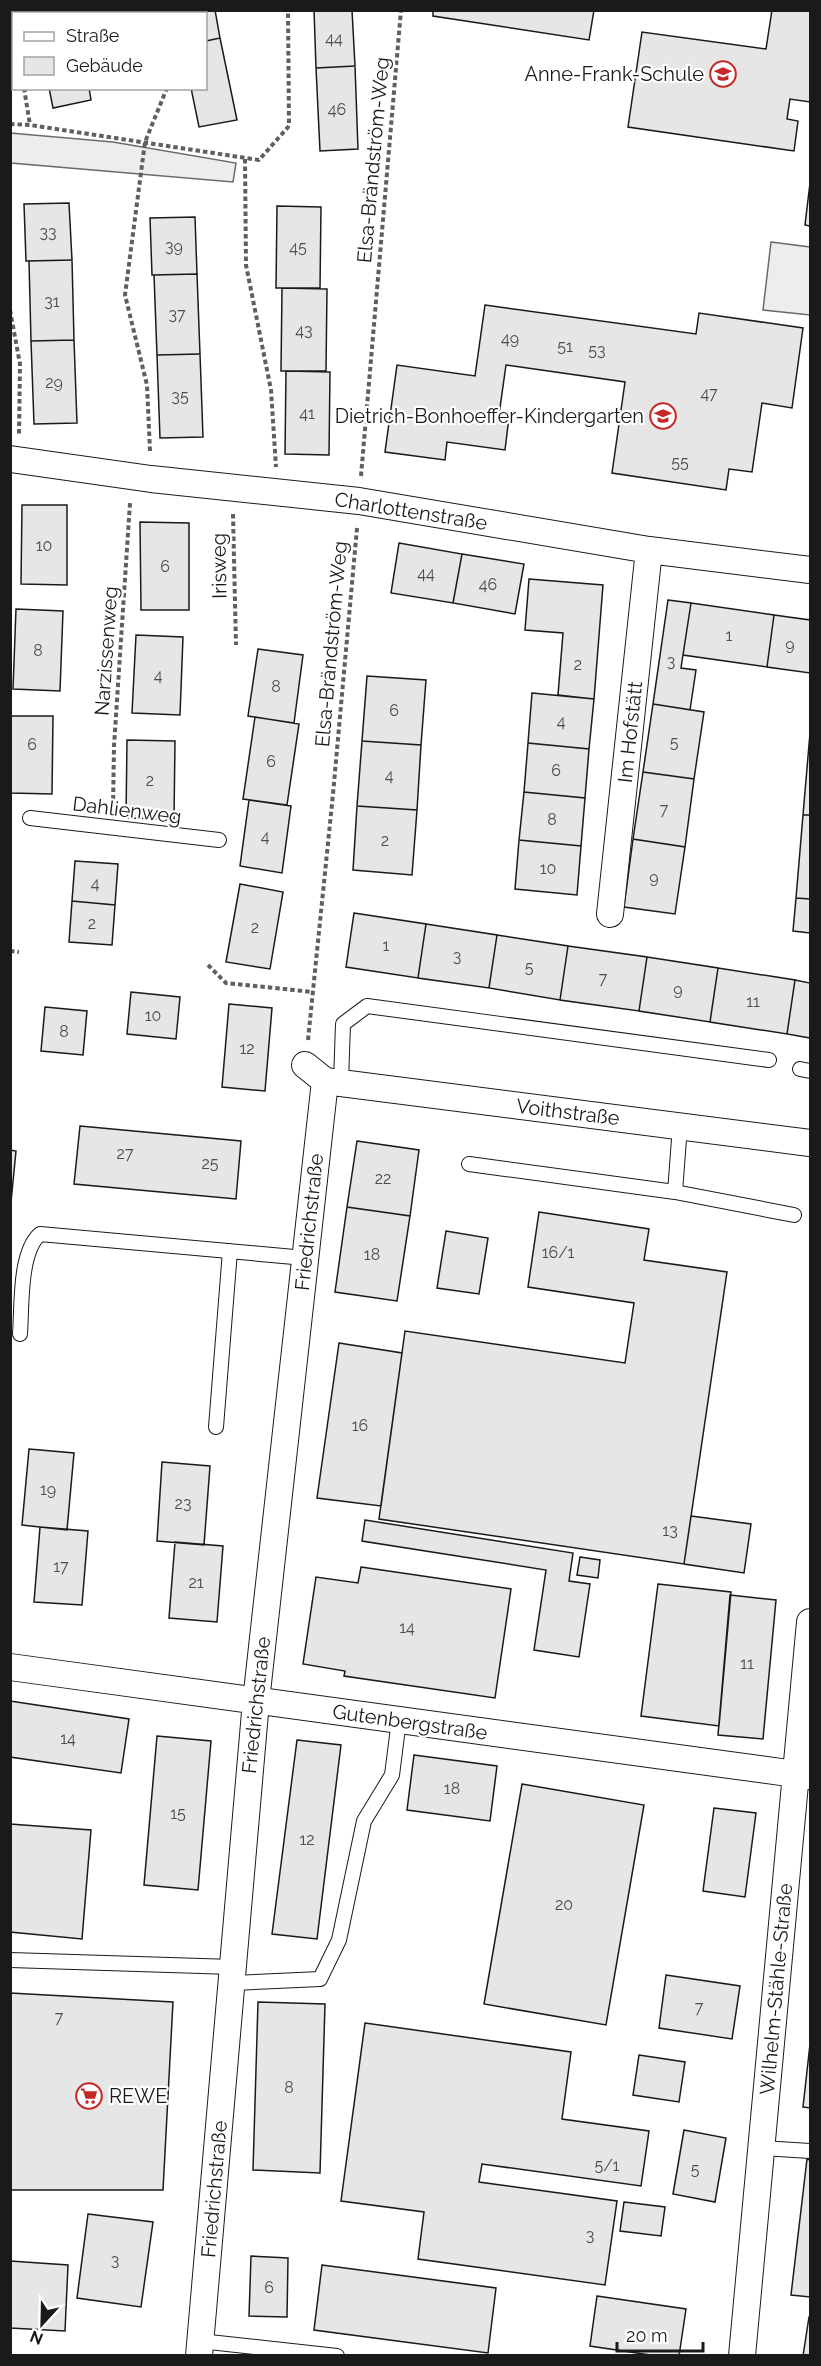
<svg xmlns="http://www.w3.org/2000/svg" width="821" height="2366" viewBox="0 0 821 2366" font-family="Raleway,sans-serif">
	<rect width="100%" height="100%" fill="#fff"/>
	<path fill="#ededed" stroke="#6a6a6a" stroke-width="1.5" d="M 10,133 L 113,142 L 236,163 L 233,182 L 11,163 Z
		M 771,242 L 810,247 L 810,315 L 763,310 Z"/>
	<path fill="#e6e6e6" stroke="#1a1a1a" stroke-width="1.5" d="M 33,10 L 73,10 L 74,14 L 34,14 Z
		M 175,10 L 215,10 L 220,38 L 206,41 L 206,14 L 176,14 Z
		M 314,10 L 352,10 L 355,66 L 316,68 Z
		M 433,10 L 594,10 L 589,40 L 433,16 Z
		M 772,10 L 810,10 L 810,102 L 790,99 L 787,119 L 798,121 L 794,151 L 628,127 L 642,32 L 766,49 Z
		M 220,38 L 237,120 L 199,127 L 191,88 L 206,88 L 206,41 Z
		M 355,66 L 358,149 L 320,151 L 316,68 Z
		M 49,88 L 89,88 L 91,100 L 53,108 Z
		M 810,183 L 810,226 L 805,225 Z
		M 69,203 L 72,260 L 26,261 L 24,204 Z
		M 277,206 L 321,207 L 320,288 L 276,288 Z
		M 195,217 L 197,274 L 152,275 L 150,218 Z
		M 72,260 L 74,340 L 31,341 L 29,261 Z
		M 197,274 L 200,354 L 157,355 L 154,275 Z
		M 282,288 L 327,289 L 326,371 L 281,371 Z
		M 485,305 L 696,334 L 699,313 L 803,328 L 792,408 L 762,403 L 752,472 L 729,469 L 726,490 L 612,473 L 625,382 L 506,365 L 499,415 L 509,417 L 505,450 L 447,442 L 445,460 L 385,452 L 397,365 L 475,376 Z
		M 74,340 L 77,423 L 34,424 L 31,341 Z
		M 200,354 L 203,437 L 160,438 L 157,355 Z
		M 286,371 L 330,372 L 329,455 L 285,454 Z
		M 22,505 L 67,505 L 67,585 L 21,584 Z
		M 140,522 L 189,523 L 189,610 L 141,610 Z
		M 399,543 L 462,554 L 453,603 L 391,593 Z
		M 462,554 L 524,564 L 515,614 L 453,603 Z
		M 529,579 L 603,585 L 594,699 L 558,695 L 563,633 L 525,630 Z
		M 668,600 L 691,603 L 681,668 L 696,670 L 690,710 L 653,704 Z
		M 691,603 L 774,615 L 767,667 L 683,655 Z
		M 16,609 L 63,611 L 60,691 L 13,689 Z
		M 774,615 L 810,620 L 810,673 L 767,667 Z
		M 136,635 L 183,637 L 180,715 L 132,713 Z
		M 258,649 L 303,655 L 294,723 L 248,716 Z
		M 367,676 L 426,680 L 421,745 L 362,741 Z
		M 532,693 L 594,699 L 589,749 L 528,743 Z
		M 653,704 L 704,712 L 694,779 L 643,772 Z
		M 11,716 L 53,716 L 52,794 L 10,793 Z
		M 255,717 L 299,724 L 287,805 L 243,799 Z
		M 810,733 L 810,815 L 803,815 Z
		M 127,740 L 175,741 L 174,819 L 126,818 Z
		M 362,741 L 421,745 L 417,810 L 357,806 Z
		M 528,743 L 589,749 L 585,798 L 524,792 Z
		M 643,772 L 694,779 L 685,847 L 633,839 Z
		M 524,792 L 585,798 L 581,846 L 519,840 Z
		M 249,800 L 291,806 L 282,873 L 240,866 Z
		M 357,806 L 417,810 L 412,875 L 353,870 Z
		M 803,815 L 810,815 L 810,899 L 796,898 Z
		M 633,839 L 685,847 L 675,914 L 624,907 Z
		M 519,840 L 581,846 L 577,895 L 515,889 Z
		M 75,861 L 118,864 L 115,905 L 72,901 Z
		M 240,884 L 283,892 L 270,969 L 226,962 Z
		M 796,898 L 810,899 L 810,933 L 793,931 Z
		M 72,901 L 115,905 L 112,945 L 69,942 Z
		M 354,913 L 426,924 L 418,978 L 346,967 Z
		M 426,924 L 497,935 L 489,988 L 418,978 Z
		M 497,935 L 568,946 L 560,1000 L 489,988 Z
		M 568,946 L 647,957 L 639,1011 L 560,1000 Z
		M 647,957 L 718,968 L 710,1022 L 639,1011 Z
		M 718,968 L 795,980 L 787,1034 L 710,1022 Z
		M 795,980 L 810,983 L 810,1038 L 787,1034 Z
		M 131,992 L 180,997 L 176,1039 L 127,1034 Z
		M 229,1004 L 272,1008 L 265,1091 L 222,1087 Z
		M 45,1007 L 87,1011 L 83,1055 L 41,1051 Z
		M 80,1126 L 241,1141 L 236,1199 L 74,1184 Z
		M 357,1141 L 419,1150 L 410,1216 L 347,1207 Z
		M 10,1150 L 16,1151 L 10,1212 Z
		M 347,1207 L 410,1216 L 397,1301 L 335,1292 Z
		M 539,1212 L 649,1229 L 644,1260 L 727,1272 L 684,1564 L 379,1519 L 405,1331 L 625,1363 L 634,1303 L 528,1287 Z
		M 446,1231 L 488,1238 L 479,1294 L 437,1288 Z
		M 339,1343 L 402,1353 L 381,1506 L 317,1498 Z
		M 29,1449 L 74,1453 L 67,1530 L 22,1525 Z
		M 162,1462 L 210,1466 L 204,1545 L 157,1541 Z
		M 691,1516 L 751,1524 L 744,1573 L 684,1564 Z
		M 365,1520 L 573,1553 L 569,1581 L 590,1584 L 579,1657 L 534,1650 L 546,1570 L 362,1541 Z
		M 40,1527 L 88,1531 L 82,1605 L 34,1602 Z
		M 175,1542 L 223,1546 L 217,1622 L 169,1618 Z
		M 580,1557 L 600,1560 L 598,1578 L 577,1575 Z
		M 361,1567 L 511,1589 L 495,1698 L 344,1676 L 345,1671 L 303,1664 L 316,1577 L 358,1583 Z
		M 658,1584 L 731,1592 L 719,1726 L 641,1716 Z
		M 730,1595 L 776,1600 L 763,1739 L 718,1735 Z
		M 10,1701 L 129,1719 L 121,1773 L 10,1757 Z
		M 157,1736 L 211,1741 L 198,1890 L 144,1885 Z
		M 297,1740 L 341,1745 L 317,1939 L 272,1934 Z
		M 414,1755 L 497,1766 L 490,1821 L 407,1810 Z
		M 522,1784 L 644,1805 L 606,2025 L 484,2004 Z
		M 714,1808 L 756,1813 L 745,1897 L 703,1891 Z
		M 10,1824 L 91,1830 L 82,1939 L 10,1932 Z
		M 666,1975 L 740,1986 L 732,2039 L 659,2028 Z
		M 10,1993 L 173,2002 L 163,2190 L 10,2190 Z
		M 258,2002 L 325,2004 L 320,2173 L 253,2170 Z
		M 365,2023 L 571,2052 L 562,2119 L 649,2131 L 641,2186 L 482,2164 L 479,2182 L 617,2201 L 605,2285 L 418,2259 L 424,2212 L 341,2201 Z
		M 810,2044 L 810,2108 L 803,2107 Z
		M 639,2055 L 685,2062 L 679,2102 L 633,2095 Z
		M 684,2130 L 726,2138 L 715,2202 L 673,2194 Z
		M 807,2159 L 810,2160 L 810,2297 L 791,2295 Z
		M 624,2202 L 665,2207 L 661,2236 L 620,2231 Z
		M 88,2214 L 153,2222 L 141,2307 L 77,2298 Z
		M 251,2256 L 288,2258 L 287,2317 L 249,2316 Z
		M 10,2261 L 68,2265 L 65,2331 L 10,2328 Z
		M 322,2265 L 496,2288 L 488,2353 L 314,2330 Z
		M 597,2296 L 686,2309 L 679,2356 L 657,2356 L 590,2346 Z
		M 809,2317 L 810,2317 L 810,2356 L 803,2356 Z"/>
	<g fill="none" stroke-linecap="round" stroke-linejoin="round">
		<g stroke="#1a1a1a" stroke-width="16">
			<path id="service" d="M 30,818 L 219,840
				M 800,1069 L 810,1071
				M 341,1082 L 343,1024 L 367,1006 L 769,1060
				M 469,1164 L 675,1192 L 680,1126
				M 675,1192 L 794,1215
				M 20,1334 C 22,1307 19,1252 40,1234 L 305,1258
				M 216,1427 L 230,1251
				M 10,1960 L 233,1967
				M 232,1983 L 320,1979 L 339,1940 L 364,1821 L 392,1775 L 399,1720
				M 762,2148 L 810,2151
				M 200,2341 L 337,2356"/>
		</g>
		<g stroke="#1a1a1a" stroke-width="28">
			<path id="minor" d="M 10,459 L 151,479 L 359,501 L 649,550 L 810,570
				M 610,914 L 649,550
				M 325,1081 L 810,1143
				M 10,1667 L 810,1776
				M 199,2356 L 256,1701 L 325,1081 L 305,1065
				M 742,2356 L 810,1622"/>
		</g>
		<path stroke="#5f5f5f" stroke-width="4" stroke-dasharray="4.5 3" stroke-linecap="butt" d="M 142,10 L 143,14
			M 10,16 L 14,33
			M 24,88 L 30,125
			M 10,124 L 30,125 L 259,160 L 289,126 L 288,10
			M 245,159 L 246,265 L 271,390 L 276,467
			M 10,310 L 20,364 L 19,434
			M 150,451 L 147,385 L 125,295 L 145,142 L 167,88
			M 361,476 L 401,10
			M 233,514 L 236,645
			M 113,807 L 114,746 L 130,503
			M 10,951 L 19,952
			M 208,965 L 226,983 L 313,992
			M 308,1040 L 333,794 L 357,528"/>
		<use href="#service" stroke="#fff" stroke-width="14"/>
		<use href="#minor" stroke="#fff" stroke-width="26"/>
	</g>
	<defs>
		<g id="school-ring" transform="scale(1.35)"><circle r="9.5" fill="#fff" stroke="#c62828" stroke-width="1.5"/><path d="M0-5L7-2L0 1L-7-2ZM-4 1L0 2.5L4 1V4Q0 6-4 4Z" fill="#c62828"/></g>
		<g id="supermarket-ring" transform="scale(1.35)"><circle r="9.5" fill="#fff" stroke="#c62828" stroke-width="1.5"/><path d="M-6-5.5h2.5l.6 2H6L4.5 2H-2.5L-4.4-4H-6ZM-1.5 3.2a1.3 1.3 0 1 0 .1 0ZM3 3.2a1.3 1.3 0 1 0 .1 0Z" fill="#c62828"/></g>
	</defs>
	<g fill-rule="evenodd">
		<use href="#school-ring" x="723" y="74"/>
		<use href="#school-ring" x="663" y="416"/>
		<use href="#supermarket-ring" x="89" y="2096"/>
	</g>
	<g text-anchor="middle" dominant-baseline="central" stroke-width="4.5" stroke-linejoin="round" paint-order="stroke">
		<g font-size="16" fill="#4d4d4d">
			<text x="334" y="38">44</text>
			<text x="337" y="109">46</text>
			<text x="48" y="232">33</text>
			<text x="174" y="246">39</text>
			<text x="298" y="247">45</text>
			<text x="52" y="301">31</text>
			<text x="177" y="314">37</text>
			<text x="304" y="330">43</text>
			<text x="510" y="338">49</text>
			<text x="565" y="346">51</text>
			<text x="597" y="350">53</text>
			<text x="54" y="382">29</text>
			<text x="709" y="393">47</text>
			<text x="180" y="396">35</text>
			<text x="307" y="413">41</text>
			<text x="680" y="462">55</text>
			<text x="44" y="545">10</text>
			<text x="165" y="566">6</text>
			<text x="426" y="573">44</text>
			<text x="488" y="584">46</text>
			<text x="729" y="635">1</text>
			<text x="790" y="644">9</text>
			<text x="38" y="650">8</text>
			<text x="671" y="661">3</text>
			<text x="578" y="664">2</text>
			<text x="158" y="675">4</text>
			<text x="276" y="686">8</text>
			<text x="394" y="710">6</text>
			<text x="561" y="721">4</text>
			<text x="674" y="742">5</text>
			<text x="32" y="744">6</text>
			<text x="271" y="761">6</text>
			<text x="556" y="770">6</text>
			<text x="389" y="775">4</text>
			<text x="150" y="780">2</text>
			<text x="664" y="809">7</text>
			<text x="552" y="819">8</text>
			<text x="265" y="836">4</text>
			<text x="385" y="840">2</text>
			<text x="548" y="868">10</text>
			<text x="654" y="877">9</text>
			<text x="95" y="883">4</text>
			<text x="92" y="923">2</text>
			<text x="255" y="927">2</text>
			<text x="386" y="945">1</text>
			<text x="457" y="956">3</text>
			<text x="529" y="967">5</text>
			<text x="603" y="978">7</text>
			<text x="678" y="989">9</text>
			<text x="753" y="1001">11</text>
			<text x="153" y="1015">10</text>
			<text x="64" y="1031">8</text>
			<text x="247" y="1048">12</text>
			<text x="125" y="1153">27</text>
			<text x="210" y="1163">25</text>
			<text x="383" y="1178">22</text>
			<text x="558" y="1252">16/1</text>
			<text x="372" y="1254">18</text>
			<text x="360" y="1425">16</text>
			<text x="48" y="1489">19</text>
			<text x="183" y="1503">23</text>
			<text x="670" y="1530">13</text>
			<text x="61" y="1566">17</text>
			<text x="196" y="1582">21</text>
			<text x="407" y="1627">14</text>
			<text x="747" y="1663">11</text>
			<text x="68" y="1738">14</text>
			<text x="452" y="1788">18</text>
			<text x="178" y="1813">15</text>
			<text x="307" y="1839">12</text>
			<text x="564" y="1904">20</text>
			<text x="699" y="2007">7</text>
			<text x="59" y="2017">7</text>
			<text x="289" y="2087">8</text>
			<text x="607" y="2165">5/1</text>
			<text x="695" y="2169">5</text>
			<text x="590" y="2235">3</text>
			<text x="115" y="2260">3</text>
			<text x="269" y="2287">6</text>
		</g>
		<g font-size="20" fill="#1a1a1a" stroke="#fff" text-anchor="end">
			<text x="704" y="74">Anne-Frank-Schule</text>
			<text x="644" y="416">Dietrich-Bonhoeffer-Kindergarten</text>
			<text x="109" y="2096" text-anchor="start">REWE</text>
		</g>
		<g font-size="20" fill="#1a1a1a" stroke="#fff">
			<text transform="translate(373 160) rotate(-85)">Elsa-Brändström-Weg</text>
			<text transform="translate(411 511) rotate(9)">Charlottenstraße</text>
			<text transform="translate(219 566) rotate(-91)">Irisweg</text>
			<text transform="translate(331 644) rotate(-85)">Elsa-Brändström-Weg</text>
			<text transform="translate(106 651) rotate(-86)">Narzissenweg</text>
			<text transform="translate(630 732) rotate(-84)">Im Hofstätt</text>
			<text transform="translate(127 810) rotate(7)">Dahlienweg</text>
			<text transform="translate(568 1112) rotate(7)">Voithstraße</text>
			<text transform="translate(309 1222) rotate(-84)">Friedrichstraße</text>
			<text transform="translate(256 1705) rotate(-84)">Friedrichstraße</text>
			<text transform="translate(410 1722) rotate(8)">Gutenbergstraße</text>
			<text transform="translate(776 1989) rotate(-85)">Wilhelm-Stähle-Straße</text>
			<text transform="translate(214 2189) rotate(-85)">Friedrichstraße</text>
		</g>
	</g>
	<rect width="821" height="2366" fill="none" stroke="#1a1a1a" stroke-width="24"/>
	<rect x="12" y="12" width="195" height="78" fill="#ffffff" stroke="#a3a3a3" stroke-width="1.5"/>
	<rect x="24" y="32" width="30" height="9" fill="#ffffff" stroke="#a3a3a3" stroke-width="1.5"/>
	<text x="66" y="42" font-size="18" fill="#1a1a1a">Straße</text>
	<rect x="24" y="57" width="30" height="18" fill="#e6e6e6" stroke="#a3a3a3" stroke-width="1.5"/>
	<text x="66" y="72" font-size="18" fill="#1a1a1a">Gebäude</text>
	<g transform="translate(42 2324) rotate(202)" stroke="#ffffff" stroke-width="4.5" paint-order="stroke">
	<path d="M0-4.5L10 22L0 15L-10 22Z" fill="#1a1a1a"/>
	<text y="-9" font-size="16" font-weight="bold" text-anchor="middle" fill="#1a1a1a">N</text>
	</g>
	<path d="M617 2342v9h86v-9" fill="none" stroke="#1a1a1a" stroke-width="3"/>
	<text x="626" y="2342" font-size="18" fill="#1a1a1a" stroke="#ffffff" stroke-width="4.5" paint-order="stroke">20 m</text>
</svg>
